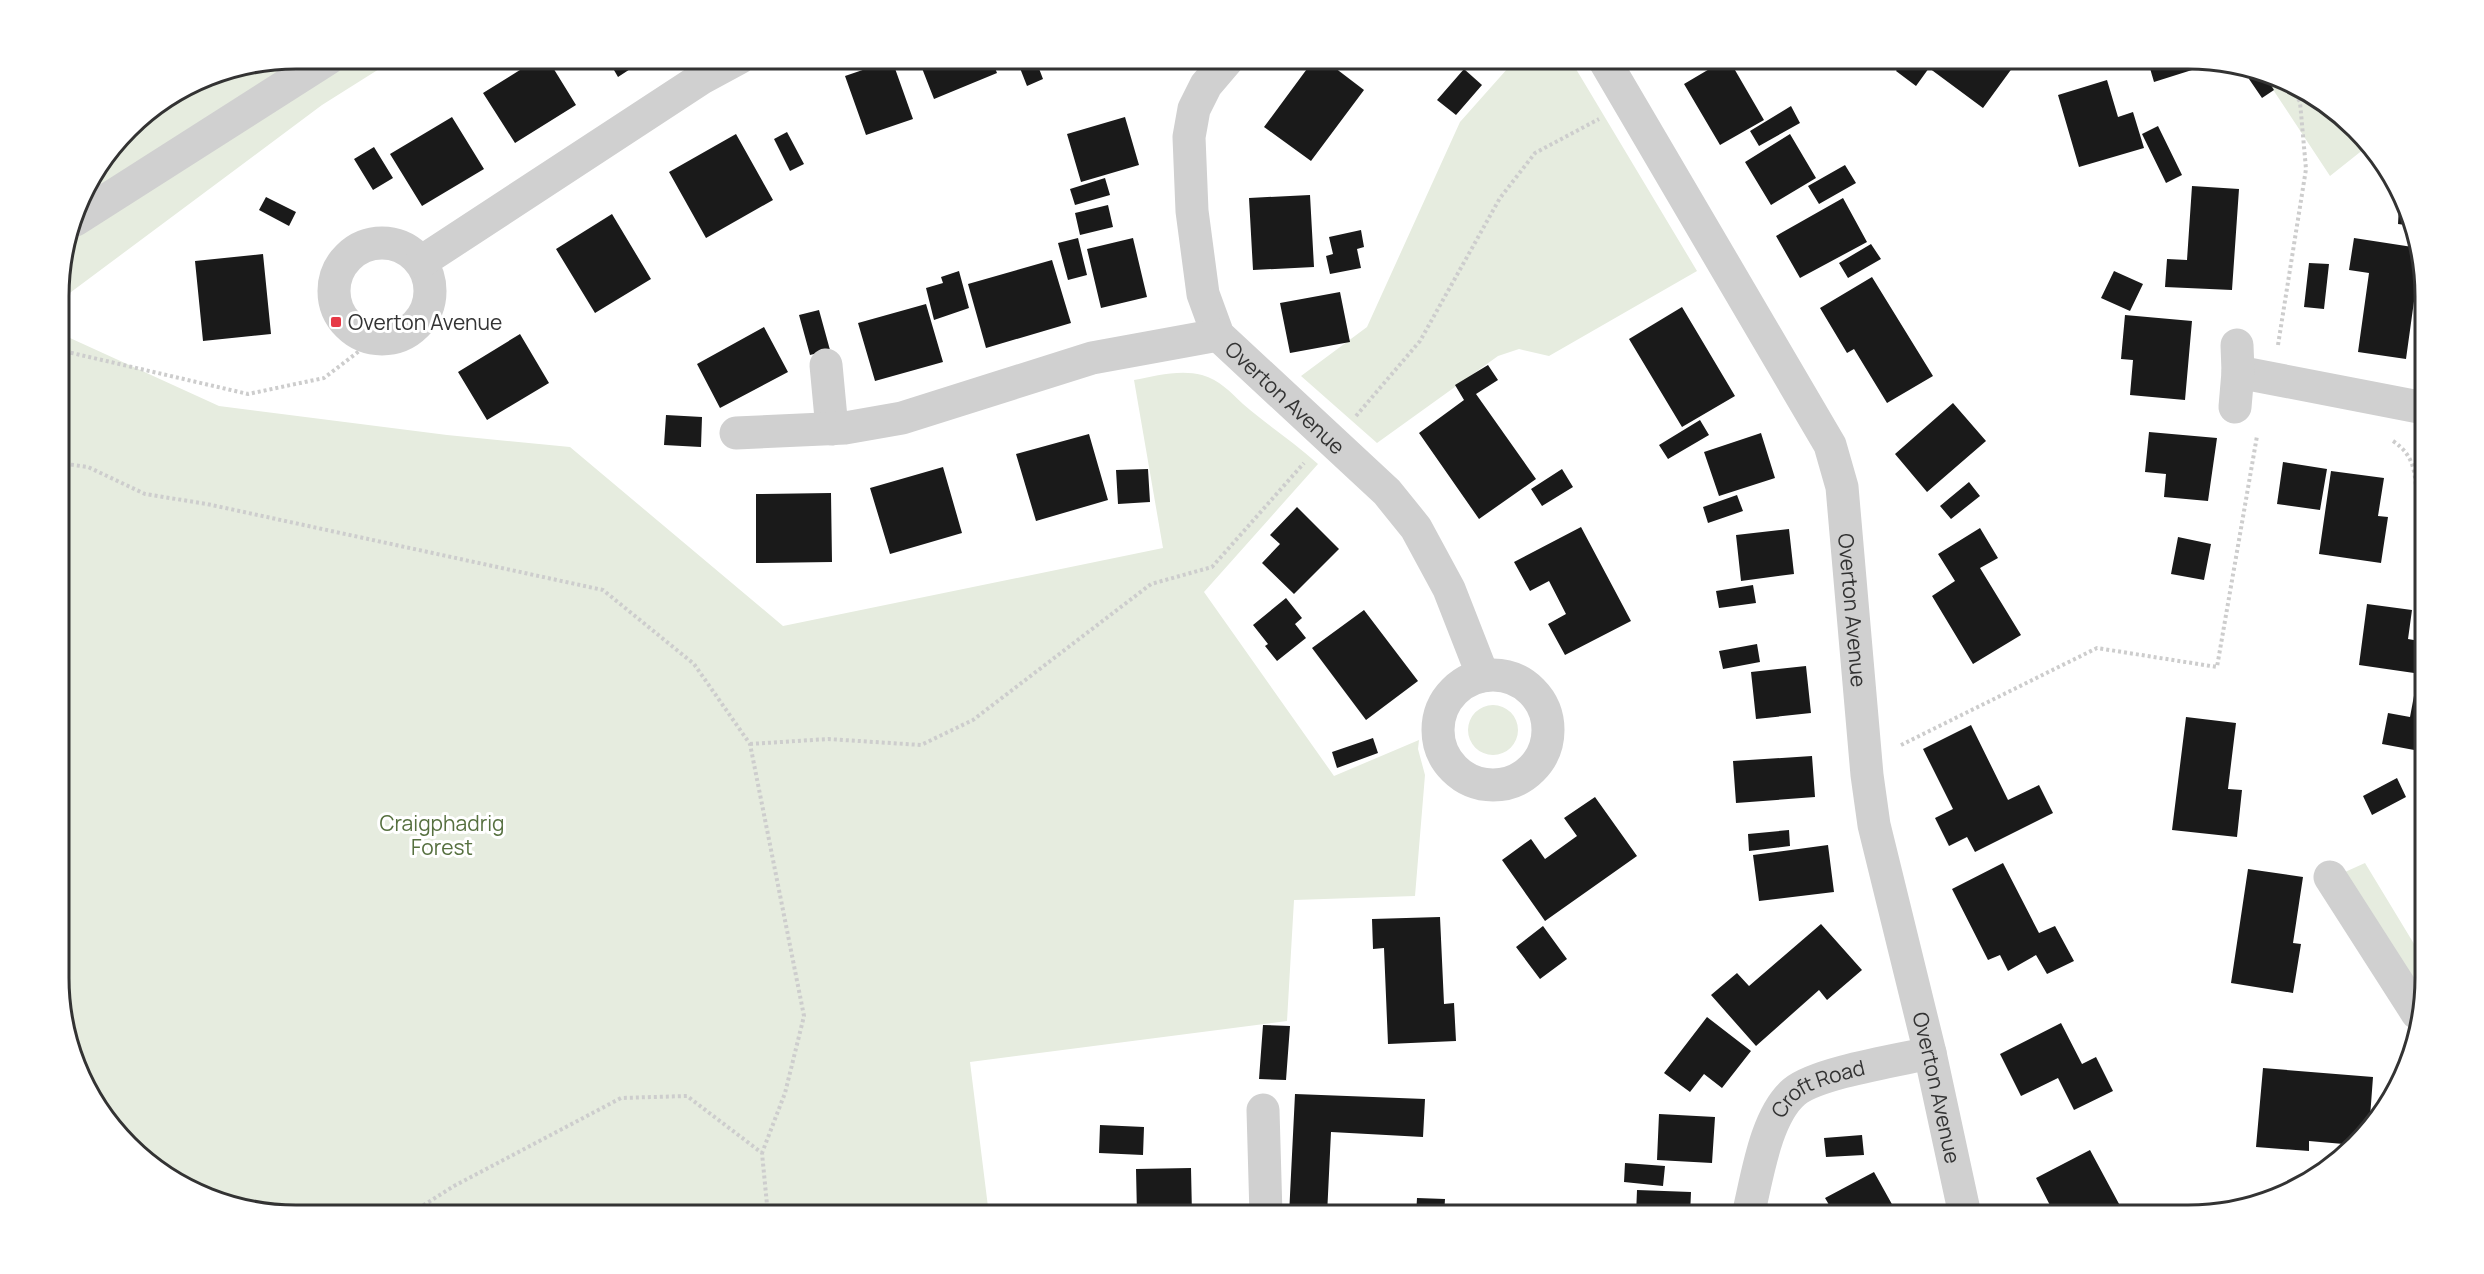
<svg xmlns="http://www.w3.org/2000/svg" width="2484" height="1274" viewBox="0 0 2484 1274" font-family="Manrope,sans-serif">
	<rect width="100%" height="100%" fill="#fff"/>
	<path fill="#e6ecdf" d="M 296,59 L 395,59 L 322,105 L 59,301 L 59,280 L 83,191 L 139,118 L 206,76 Z
		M 1516,59 L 1570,59 L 1697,271 L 1549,356 L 1519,349 L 1498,356 L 1377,443 L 1301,376 L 1367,327 L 1460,122 Z
		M 2264,76 L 2293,83 L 2369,145 L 2330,176 Z
		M 59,333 L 219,406 L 447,435 L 570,447 L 783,626 L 1163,548 L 1134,380 C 1155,376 1180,369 1202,375 C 1220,380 1230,392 1243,404 C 1267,425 1294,442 1318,464 L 1204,592 L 1334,776 L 1419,740 L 1418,749 L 1425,775 L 1415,896 L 1294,900 L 1287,1021 L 970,1062 L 989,1215 L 296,1215 L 191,1191 L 107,1122 L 77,1069 L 61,1009 Z
		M1468 730a25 25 0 1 1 50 0a25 25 0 1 1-50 0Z
		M 2365,863 L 2425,962 L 2425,978 L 2422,995 L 2345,872 Z"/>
	<path fill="#1a1a1a" d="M 539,58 L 547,58 L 576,105 L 515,143 L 483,93 Z
		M 607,58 L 647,58 L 618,77 Z
		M 918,58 L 991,58 L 997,73 L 934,99 Z
		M 1016,58 L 1035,58 L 1043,79 L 1027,86 Z
		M 1315,58 L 1322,58 L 1364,90 L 1311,161 L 1264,127 Z
		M 1728,58 L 1764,120 L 1720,145 L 1684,84 Z
		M 1905,58 L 2001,58 L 2013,67 L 1983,108 L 1929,68 L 1916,86 L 1896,71 Z
		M 2147,58 L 2188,58 L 2211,64 L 2154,82 Z
		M 892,60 L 913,119 L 866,135 L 845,76 Z
		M 1464,69 L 1482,85 L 1456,115 L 1437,100 Z
		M 2257,74 L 2266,77 L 2274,90 L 2262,98 L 2249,79 Z
		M 2107,80 L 2118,117 L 2133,112 L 2144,148 L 2079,167 L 2058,95 Z
		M 1791,106 L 1800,123 L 1759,146 L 1750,131 Z
		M 452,117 L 484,169 L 422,206 L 390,154 Z
		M 1125,117 L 1139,165 L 1081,182 L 1067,134 Z
		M 2158,126 L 2182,175 L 2166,183 L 2142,134 Z
		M 787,132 L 804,164 L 790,171 L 774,139 Z
		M 736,134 L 773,200 L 706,238 L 669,172 Z
		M 1790,134 L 1816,178 L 1771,205 L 1745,162 Z
		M 374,147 L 393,178 L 373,190 L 354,159 Z
		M 1845,165 L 1856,183 L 1819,204 L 1808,186 Z
		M 1105,178 L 1110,195 L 1075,205 L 1070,189 Z
		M 2192,186 L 2239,189 L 2232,290 L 2165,287 L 2167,259 L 2187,260 Z
		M 1310,195 L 1314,267 L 1253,270 L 1249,198 Z
		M 266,197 L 296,212 L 289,226 L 259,210 Z
		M 1843,198 L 1867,242 L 1800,278 L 1776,236 Z
		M 1108,205 L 1113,227 L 1080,235 L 1075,213 Z
		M 2399,206 L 2408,207 L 2413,226 L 2398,224 Z
		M 612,214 L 651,279 L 595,313 L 556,249 Z
		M 1361,230 L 1364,247 L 1357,249 L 1361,268 L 1330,274 L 1326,256 L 1333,254 L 1329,237 Z
		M 1078,238 L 1087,275 L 1068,280 L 1058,243 Z
		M 1133,238 L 1147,297 L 1101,308 L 1087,249 Z
		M 2354,238 L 2419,248 L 2424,266 L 2424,295 L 2415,294 L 2406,359 L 2358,352 L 2369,273 L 2349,270 Z
		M 1871,244 L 1881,259 L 1848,278 L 1839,263 Z
		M 263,254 L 271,334 L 203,341 L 195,261 Z
		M 1052,260 L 1071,323 L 986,348 L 968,284 Z
		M 2309,263 L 2329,264 L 2324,309 L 2304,307 Z
		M 959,271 L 969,308 L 934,320 L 926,288 L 943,283 L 941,277 Z
		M 2114,271 L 2143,284 L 2130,311 L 2101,298 Z
		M 1872,277 L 1933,376 L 1887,403 L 1854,349 L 1847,353 L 1820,308 Z
		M 1340,292 L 1350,342 L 1290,353 L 1280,303 Z
		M 926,304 L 943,362 L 875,381 L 858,323 Z
		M 1682,307 L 1735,396 L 1682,427 L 1629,339 Z
		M 819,310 L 830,350 L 810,355 L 799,315 Z
		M 2125,315 L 2192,321 L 2185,400 L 2130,395 L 2133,360 L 2121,359 Z
		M 764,327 L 788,372 L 720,408 L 697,364 Z
		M 520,334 L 549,383 L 487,420 L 458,372 Z
		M 1488,365 L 1498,380 L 1476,394 L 1536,479 L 1479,519 L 1419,433 L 1464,400 L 1455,385 Z
		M 1953,403 L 1986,441 L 1927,492 L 1895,454 Z
		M 666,415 L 702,417 L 701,447 L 664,445 Z
		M 1700,420 L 1709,435 L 1668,459 L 1659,445 Z
		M 2149,432 L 2217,438 L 2208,501 L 2164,497 L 2166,474 L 2145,472 Z
		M 1761,433 L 1775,478 L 1719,496 L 1704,452 Z
		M 1089,434 L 1108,500 L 1036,521 L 1016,454 Z
		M 2283,462 L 2327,469 L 2320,510 L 2277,504 Z
		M 943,467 L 962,533 L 890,554 L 870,488 Z
		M 1148,469 L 1150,502 L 1118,504 L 1116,470 Z
		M 1562,469 L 1573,487 L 1542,506 L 1531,489 Z
		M 2331,471 L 2384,478 L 2378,516 L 2388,517 L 2381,563 L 2319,554 Z
		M 1969,482 L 1980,496 L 1951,519 L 1940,506 Z
		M 831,493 L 832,562 L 756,563 L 756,494 Z
		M 1737,495 L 1743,511 L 1708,523 L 1703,507 Z
		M 1297,507 L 1339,549 L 1294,594 L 1262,563 L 1280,544 L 1270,535 Z
		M 1581,527 L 1631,621 L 1565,655 L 1548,624 L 1566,614 L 1549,581 L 1530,591 L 1514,562 Z
		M 1980,528 L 1998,558 L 1980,568 L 2021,635 L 1973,664 L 1932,596 L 1955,581 L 1938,554 Z
		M 1789,529 L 1794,574 L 1741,581 L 1736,535 Z
		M 2178,537 L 2211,544 L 2204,580 L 2171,574 Z
		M 1753,585 L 1756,603 L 1719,608 L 1716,591 Z
		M 1286,598 L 1302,618 L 1295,624 L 1306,638 L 1277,661 L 1265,646 L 1268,644 L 1253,625 Z
		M 2367,604 L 2412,610 L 2408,639 L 2425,642 L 2421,674 L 2359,665 Z
		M 1364,610 L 1418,681 L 1366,720 L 1312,648 Z
		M 1757,644 L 1760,662 L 1723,669 L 1719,651 Z
		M 1806,666 L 1811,713 L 1756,719 L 1751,672 Z
		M 2416,685 L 2425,687 L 2425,752 L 2382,744 L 2388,713 L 2410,717 Z
		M 2186,717 L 2236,723 L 2228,789 L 2242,790 L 2237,837 L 2172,830 Z
		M 1971,725 L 2008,800 L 2039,785 L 2053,813 L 1975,852 L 1967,837 L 1949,846 L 1935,818 L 1953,809 L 1923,749 Z
		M 1373,738 L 1378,753 L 1337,768 L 1332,752 Z
		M 1812,756 L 1815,797 L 1736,803 L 1733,761 Z
		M 2397,778 L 2406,797 L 2372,815 L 2363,796 Z
		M 1595,797 L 1637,856 L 1545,921 L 1502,860 L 1531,839 L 1545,859 L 1577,836 L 1564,818 Z
		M 1789,830 L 1790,846 L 1749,851 L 1748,834 Z
		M 1828,845 L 1834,892 L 1759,901 L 1753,855 Z
		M 2003,863 L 2039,933 L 2055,926 L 2074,961 L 2047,974 L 2036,955 L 2008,971 L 2000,955 L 1988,960 L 1952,889 Z
		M 2248,869 L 2303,877 L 2293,943 L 2301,944 L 2293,993 L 2231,983 Z
		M 1440,917 L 1444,1004 L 1454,1003 L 1456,1041 L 1388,1044 L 1384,948 L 1373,949 L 1372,919 Z
		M 1821,924 L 1862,970 L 1827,1000 L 1819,990 L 1756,1046 L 1711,995 L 1737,973 L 1749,986 Z
		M 1543,926 L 1567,959 L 1540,979 L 1516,947 Z
		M 1707,1017 L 1751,1051 L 1722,1088 L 1704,1074 L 1690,1092 L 1664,1073 Z
		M 2061,1023 L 2082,1064 L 2096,1057 L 2113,1091 L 2074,1110 L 2058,1078 L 2021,1096 L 2000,1054 Z
		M 1263,1025 L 1290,1026 L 1286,1080 L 1259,1079 Z
		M 2263,1068 L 2373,1077 L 2369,1131 L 2355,1145 L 2309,1141 L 2309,1151 L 2256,1147 Z
		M 1295,1094 L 1425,1099 L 1423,1137 L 1331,1132 L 1327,1215 L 1289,1215 Z
		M 1659,1114 L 1715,1117 L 1712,1163 L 1657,1160 Z
		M 1100,1125 L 1144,1127 L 1143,1155 L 1099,1153 Z
		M 1862,1135 L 1864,1155 L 1826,1157 L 1824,1138 Z
		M 2090,1150 L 2125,1215 L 2055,1215 L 2036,1178 Z
		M 1625,1163 L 1665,1166 L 1663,1186 L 1624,1182 Z
		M 1191,1168 L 1192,1215 L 1137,1215 L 1136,1169 Z
		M 1874,1172 L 1898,1215 L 1835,1215 L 1825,1198 Z
		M 1637,1190 L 1691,1192 L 1690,1215 L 1636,1215 Z
		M 1417,1198 L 1445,1199 L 1444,1215 L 1416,1215 Z"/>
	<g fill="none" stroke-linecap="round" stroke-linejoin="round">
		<path stroke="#cdcdcd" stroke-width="4" stroke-dasharray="3 3" stroke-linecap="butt" d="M 2278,345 L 2306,169 L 2300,102 L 2288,82
			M 59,350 L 248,394 L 324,378 L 375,339
			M 1356,416 L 1420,341 L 1500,198 L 1535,153 L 1599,119
			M 2393,441 C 2417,457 2415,477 2417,503 C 2419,520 2420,537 2424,554
			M 59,463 L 88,467 L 145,494 L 207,504 L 603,590 L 694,664 L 750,744 L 804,1016 L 785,1093 L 762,1153
			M 750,744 L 828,739 L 921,745 L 973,720 L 1151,584 L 1212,567 L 1304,463
			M 1901,745 L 2097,648 L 2217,667 L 2257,436
			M 408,1215 L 454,1186 L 621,1098 L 687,1096 L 762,1153 L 768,1215"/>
		<g stroke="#d0d0d0" stroke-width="33">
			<path id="s1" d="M 1229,58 L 1206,85 L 1194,109 L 1189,137 L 1192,211 L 1203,294 L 1218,335 L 1387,492 L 1416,528 L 1449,589 L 1483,676"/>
			<path id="s2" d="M 1603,58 L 1830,445 L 1842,487 L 1867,775 L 1874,825 L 1930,1053 L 1965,1215"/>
			<path d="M 75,220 L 329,58"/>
			<circle cx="382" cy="291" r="48"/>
			<path d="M 421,262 L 702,78 L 739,58"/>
			<path d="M 826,365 L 832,429"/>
			<path d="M 2238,372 L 2424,408"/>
			<path d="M 2235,407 L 2238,372 L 2237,345"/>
			<path d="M 736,433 L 845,428 L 902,418 L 1092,358 L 1218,335"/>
			<circle cx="1493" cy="730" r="55"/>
			<path d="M 2330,877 L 2417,1013"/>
			<path d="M 1263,1110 L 1266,1215"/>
			<path id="s3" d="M 1748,1215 C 1757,1179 1765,1117 1794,1092 C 1816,1073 1899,1060 1930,1053"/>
		</g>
	</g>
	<rect fill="#e63946" stroke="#fff" stroke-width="2" x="330" y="316" width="12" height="12" rx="3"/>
	<g text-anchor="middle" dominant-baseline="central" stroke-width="6" stroke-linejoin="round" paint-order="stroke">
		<g font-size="21" fill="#333" stroke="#fff" text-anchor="start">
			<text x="348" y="322">Overton Avenue</text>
		</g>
		<g font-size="21" fill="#333" stroke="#fff">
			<text stroke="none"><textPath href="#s1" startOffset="384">Overton Avenue</textPath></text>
			<text stroke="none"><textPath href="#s2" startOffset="616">Overton Avenue</textPath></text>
			<text stroke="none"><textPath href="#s2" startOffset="1102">Overton Avenue</textPath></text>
			<text stroke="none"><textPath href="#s3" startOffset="156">Croft Road</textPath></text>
		</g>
		<g font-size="21" fill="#56703f" stroke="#fff">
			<text x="442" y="823">Craigphadrig<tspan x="442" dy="24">Forest</tspan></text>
		</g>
	</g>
	<path d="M0 0H2484V1274H0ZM296 69H2188A227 227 0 0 1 2415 296V978A227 227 0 0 1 2188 1205H296A227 227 0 0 1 69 978V296A227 227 0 0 1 296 69Z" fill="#fff" fill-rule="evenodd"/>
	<path fill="none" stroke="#333" stroke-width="3" d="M296 69H2188A227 227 0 0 1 2415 296V978A227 227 0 0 1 2188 1205H296A227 227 0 0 1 69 978V296A227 227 0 0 1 296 69Z"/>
</svg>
